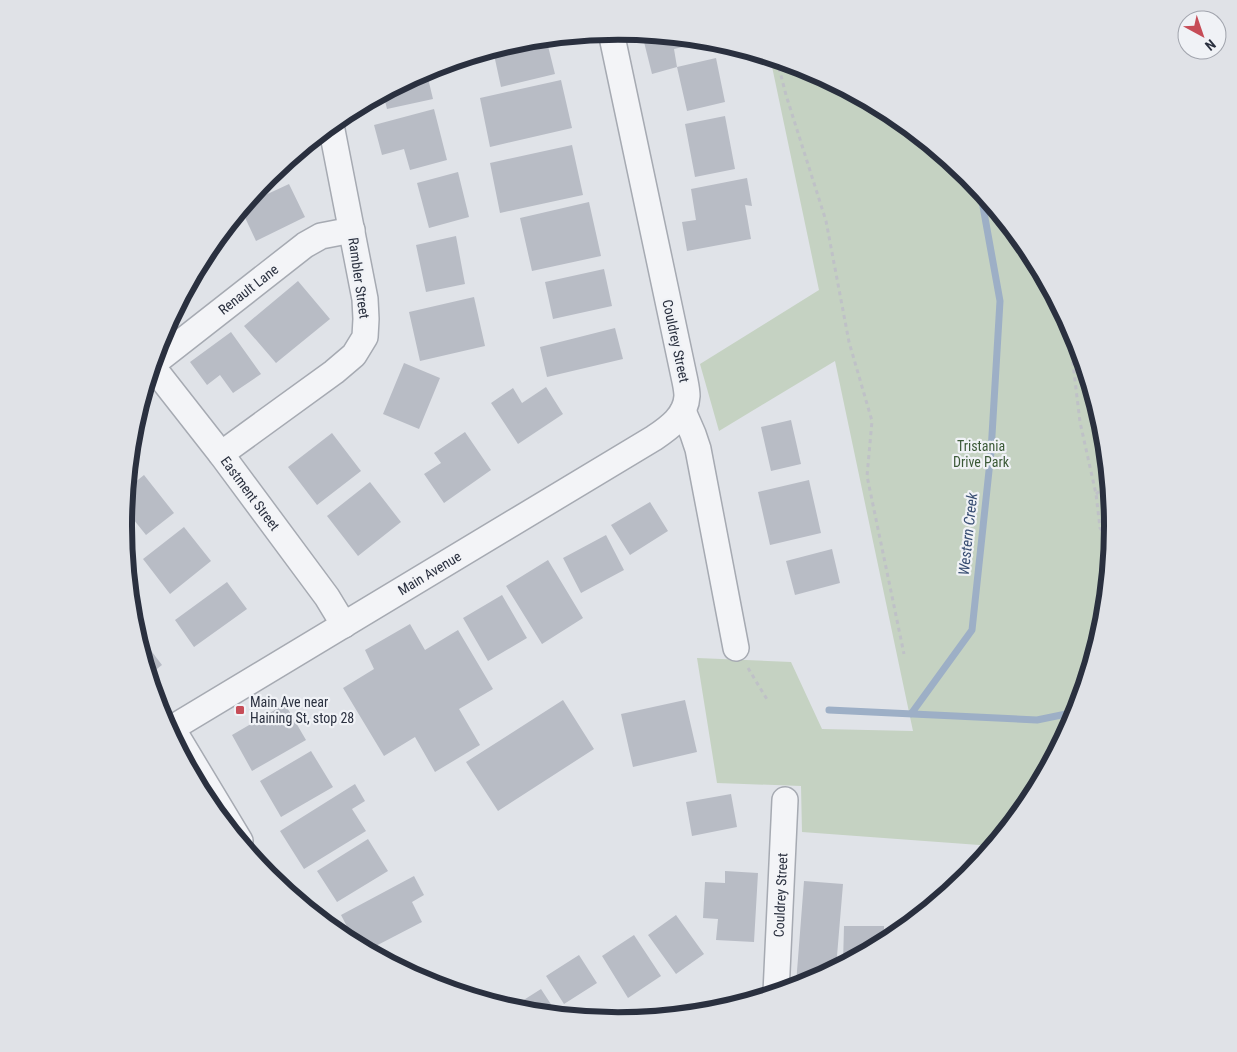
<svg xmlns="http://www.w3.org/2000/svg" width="1237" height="1052" viewBox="0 0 1237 1052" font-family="'Roboto Condensed',sans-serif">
	<rect width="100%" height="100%" fill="#e0e3e8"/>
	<path fill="#c5d2c2" d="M 770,57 L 808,69 L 894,115 L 969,176 L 1030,251 L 1076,337 L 1104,430 L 1113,526 L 1104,623 L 1075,716 L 1030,801 L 993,846 L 802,832 L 801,786 L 717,783 L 697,658 L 791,662 L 822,729 L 913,731 L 835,361 L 719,431 L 700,364 L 819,290 Z"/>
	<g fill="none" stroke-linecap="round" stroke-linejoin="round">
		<path stroke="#9dafc6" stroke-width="7" d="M 829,710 L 1037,720 L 1076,712
			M 911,714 L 972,630 L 991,452 L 1000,301 L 980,190"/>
	</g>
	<path fill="#b8bcc5" d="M 642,34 L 703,40 L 704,42 L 674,49 L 677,67 L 716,58 L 725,102 L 687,111 L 677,67 L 652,74 Z
		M 546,38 L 555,74 L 501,87 L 493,50 L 522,41 Z
		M 426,70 L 433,99 L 387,109 L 383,93 Z
		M 561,80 L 572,128 L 490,147 L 480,98 Z
		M 434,109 L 447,160 L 410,170 L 404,149 L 382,155 L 374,125 Z
		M 725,116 L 735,169 L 695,177 L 685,124 Z
		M 572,145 L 583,195 L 500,213 L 490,163 Z
		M 284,164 L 286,172 L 268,177 L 269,176 Z
		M 458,172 L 469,217 L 429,228 L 417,183 Z
		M 747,178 L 752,206 L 745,205 L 751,239 L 687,251 L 682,222 L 696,220 L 691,189 Z
		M 289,184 L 305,217 L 256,241 L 241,209 L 246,204 Z
		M 589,202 L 601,256 L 532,271 L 520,218 Z
		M 456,236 L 465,284 L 426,292 L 416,245 Z
		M 604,269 L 612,306 L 553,319 L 545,282 Z
		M 298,281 L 330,319 L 276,363 L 244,326 Z
		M 474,297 L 485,346 L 420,361 L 409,312 Z
		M 615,328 L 623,359 L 547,377 L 540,347 Z
		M 231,332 L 261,374 L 233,393 L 220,375 L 207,385 L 190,362 Z
		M 404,363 L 440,378 L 419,429 L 383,414 Z
		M 546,387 L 563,414 L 518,444 L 491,403 L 513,388 L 522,403 Z
		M 791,420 L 801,464 L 771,471 L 761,427 Z
		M 465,432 L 491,470 L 444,503 L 424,474 L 441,463 L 434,453 Z
		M 332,433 L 361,471 L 317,505 L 288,467 Z
		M 144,475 L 174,513 L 146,535 L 125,509 L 128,488 Z
		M 809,480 L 821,533 L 770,545 L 758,492 Z
		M 370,482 L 401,522 L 358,556 L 327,516 Z
		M 650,502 L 668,531 L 630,555 L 611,525 Z
		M 184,527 L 211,561 L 170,594 L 143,559 Z
		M 606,535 L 624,570 L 581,593 L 563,558 Z
		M 832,549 L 840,583 L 795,595 L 786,561 Z
		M 548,560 L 583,618 L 542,644 L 506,586 Z
		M 227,582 L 247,609 L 194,647 L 175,620 Z
		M 502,595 L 527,638 L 488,661 L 463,618 Z
		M 410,624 L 425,650 L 458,630 L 493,689 L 459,709 L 480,745 L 435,772 L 415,737 L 384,756 L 343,688 L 374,669 L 365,650 Z
		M 136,631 L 162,665 L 149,675 Z
		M 563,700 L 594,749 L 498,811 L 466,762 Z
		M 685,700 L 697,752 L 633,767 L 621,714 Z
		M 285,704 L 306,740 L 252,771 L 232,735 Z
		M 311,751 L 333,787 L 281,817 L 260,781 Z
		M 355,784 L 365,801 L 352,809 L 366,831 L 304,869 L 280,831 Z
		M 731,794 L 737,827 L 692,836 L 686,802 Z
		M 368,839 L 388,871 L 337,902 L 317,871 Z
		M 725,871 L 758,873 L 754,942 L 716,940 L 718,919 L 703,918 L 705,882 L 725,883 Z
		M 414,876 L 424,895 L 412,902 L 422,922 L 368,950 L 356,944 L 341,915 Z
		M 804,881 L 843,884 L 836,968 L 804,984 L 796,984 Z
		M 676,915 L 704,954 L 676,974 L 648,935 Z
		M 844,926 L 884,926 L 884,943 L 843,964 Z
		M 634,935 L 661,976 L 628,998 L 602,956 Z
		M 579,955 L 597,983 L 564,1004 L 546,976 Z
		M 541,989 L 558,1015 L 522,1011 L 511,1008 Z"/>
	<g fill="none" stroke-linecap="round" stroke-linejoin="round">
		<g stroke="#a6aab2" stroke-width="28">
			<g id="minor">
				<path id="s1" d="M 153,364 L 305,245 L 321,236 L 352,230"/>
				<path id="s2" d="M 152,366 L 221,454 L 327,597 L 344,625"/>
				<path d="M 683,411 L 693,434 L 698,449 L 736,648"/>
				<path d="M 221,454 L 334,372 L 354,355 L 365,337 L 366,319 L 365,299 L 331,125"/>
				<path d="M 172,728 L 240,841"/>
				<path id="s3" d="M 169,730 L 654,438 C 669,428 686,416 687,396 C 687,391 686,386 685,381 L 611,32"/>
				<path id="s4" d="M 776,993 L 785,800"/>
			</g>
		</g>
		<path stroke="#bfc1c7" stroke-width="3" stroke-dasharray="4 4" stroke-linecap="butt" d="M 777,60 L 786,95 L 826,221 L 849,342 L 872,421 L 867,476 L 904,654
			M 1076,339 L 1071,347 L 1080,422 L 1096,494 L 1100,528 L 1111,544
			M 1096,494 L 1109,484
			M 748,668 L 768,701"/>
		<use href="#minor" stroke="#f3f4f7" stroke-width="25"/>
	</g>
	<rect fill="#c64c57" stroke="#f0f2f6" stroke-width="2" x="235" y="705" width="10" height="10" rx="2.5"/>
	<g text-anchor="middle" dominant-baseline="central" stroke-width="4.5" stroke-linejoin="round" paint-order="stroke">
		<g font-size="14" fill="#2a303f" stroke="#f0f2f6">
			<text transform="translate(359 278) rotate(82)">Rambler Street</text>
			<text stroke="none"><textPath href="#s1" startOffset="121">Renault Lane</textPath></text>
			<text transform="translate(676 341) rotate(78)">Couldrey Street</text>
			<text stroke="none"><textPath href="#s2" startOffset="161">Eastment Street</textPath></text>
			<text stroke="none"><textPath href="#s3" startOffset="304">Main Avenue</textPath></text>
			<text stroke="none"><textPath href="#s4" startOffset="98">Couldrey Street</textPath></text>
		</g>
		<g font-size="14" fill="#3c5a38" stroke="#f0f2f6">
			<text x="981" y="446">Tristania<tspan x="981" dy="16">Drive Park</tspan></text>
		</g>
		<g font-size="14" fill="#2a303f" stroke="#f0f2f6" text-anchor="start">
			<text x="250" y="702">Main Ave near<tspan x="250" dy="16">Haining St, stop 28</tspan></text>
		</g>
		<g font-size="15" font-style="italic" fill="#364c71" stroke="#f0f2f6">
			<text transform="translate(968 534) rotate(-84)">Western Creek</text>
		</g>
	</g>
	<path d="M0 0H1237V1052H0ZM132 526a486 486 0 1 1 972 0a486 486 0 1 1-972 0Z" fill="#e0e2e7" fill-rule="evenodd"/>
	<path fill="none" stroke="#2a303f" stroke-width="6" d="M132 526a486 486 0 1 1 972 0a486 486 0 1 1-972 0Z"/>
	<g transform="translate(1202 35) rotate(140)"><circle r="24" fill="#f0f2f6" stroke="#a1a4ad"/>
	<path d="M0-4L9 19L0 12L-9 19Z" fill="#c64c57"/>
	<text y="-8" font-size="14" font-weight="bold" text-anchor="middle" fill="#2a303f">N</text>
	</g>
</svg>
